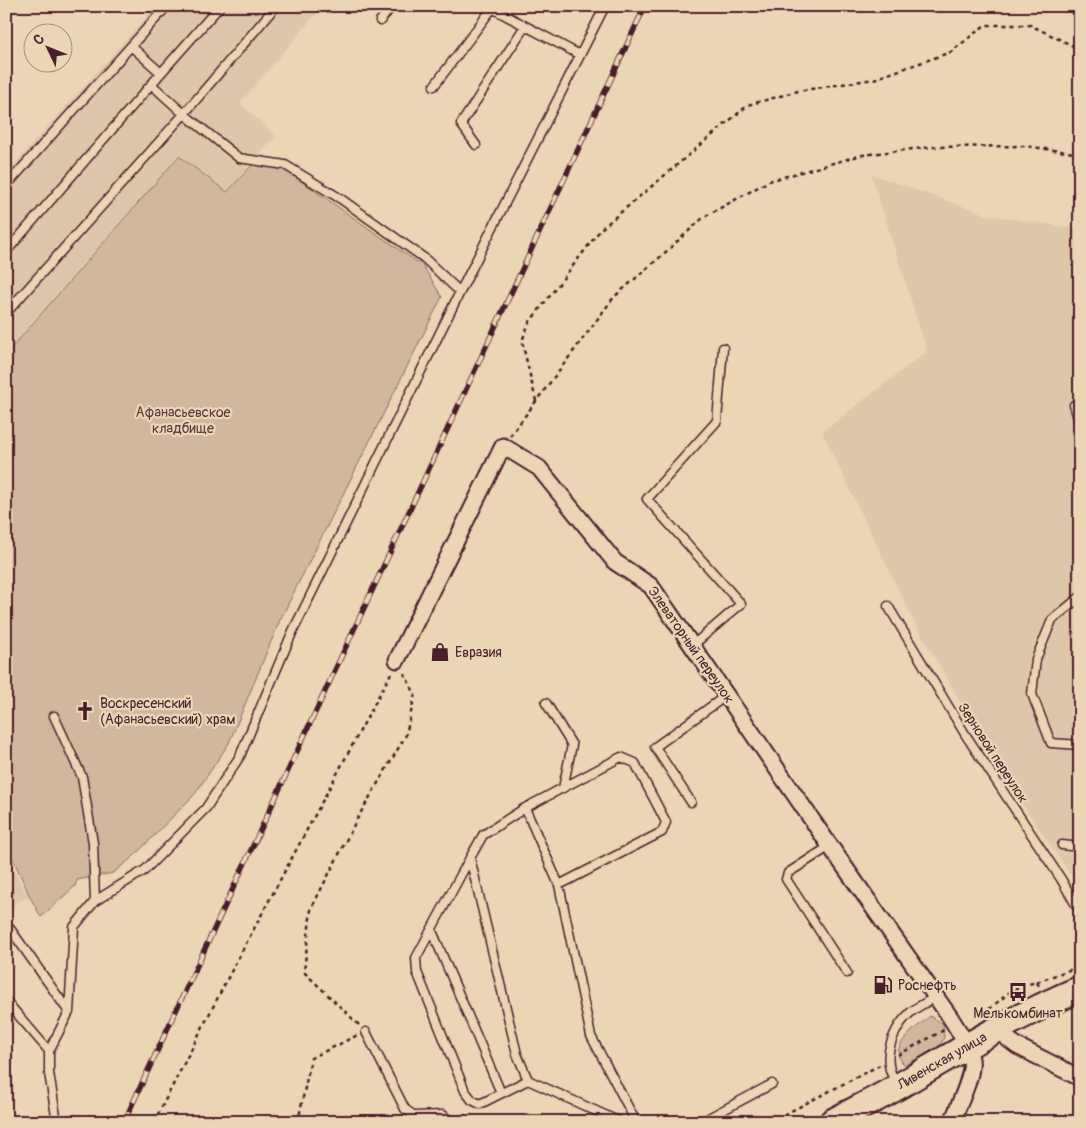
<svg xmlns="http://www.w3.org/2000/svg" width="1086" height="1128" viewBox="0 0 1086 1128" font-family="Pangolin,sans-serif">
	<rect width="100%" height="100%" fill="#ead6b4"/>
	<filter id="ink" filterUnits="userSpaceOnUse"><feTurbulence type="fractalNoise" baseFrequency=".02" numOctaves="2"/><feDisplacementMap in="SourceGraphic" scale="10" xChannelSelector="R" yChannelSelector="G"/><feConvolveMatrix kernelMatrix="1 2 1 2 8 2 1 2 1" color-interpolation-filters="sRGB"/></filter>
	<g filter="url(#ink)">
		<path fill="#ddc7aa" d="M 156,6 L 323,6 L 240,103 L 276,136 L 227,191 L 179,155 L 6,352 L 6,170 L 10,169 Z
			M 871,174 L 988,215 L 1080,229 L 1080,888 L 1004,778 L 912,618 L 822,432 L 927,351 Z
			M 6,855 L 28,897 L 6,908 Z"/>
		<path fill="#cfb89e" stroke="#8c6c64" d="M 179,156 L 227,192 L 253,164 L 285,170 L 423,266 L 442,297 L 280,620 L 229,743 L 195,794 L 133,857 L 113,873 L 77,880 L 75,886 L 41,917 L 30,897 L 6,843 L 6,354 Z
			M 930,1016 L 943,1024 L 944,1038 L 939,1047 L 905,1065 C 884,1048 918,1027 930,1016 Z"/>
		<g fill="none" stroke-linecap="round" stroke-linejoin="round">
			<g stroke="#4a1f2b" stroke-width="11">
				<path id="service" d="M 488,6 L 580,55
					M 380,21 L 392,6
					M 131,46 L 167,6
					M 151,84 L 184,114 L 239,158 L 285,165 L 341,199 L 424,258 L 460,292
					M 434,86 L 494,6
					M 476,145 L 461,124 L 525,26
					M 6,186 L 131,46 L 161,73
					M 6,252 L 161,73 L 220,6
					M 6,313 L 184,114 L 276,6
					M 1074,405 L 1080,424
					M 1080,597 L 1052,620 L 1036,659 L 1032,694 L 1051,743 L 1080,745
					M 888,606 L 965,734 L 1061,879 L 1080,912
					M 693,645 L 741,604 L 647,499 L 717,421 L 723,348
					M 546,703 L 572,745 L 563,788
					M 54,716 L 82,777 L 93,843 L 95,901
					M 691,802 L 655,747 L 727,695
					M 525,808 L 483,835 L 470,858 L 517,1054 L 528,1080 L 620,1122
					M 1062,845 L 1080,847
					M 830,846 L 788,873 L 786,879 L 847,973
					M 470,858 L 416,958 L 417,972 L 465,1091 L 472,1100 L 480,1104 L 528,1080
					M 559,885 L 662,832 L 666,822 L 635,763 L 621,757 L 525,808 L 559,885 L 591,1036 L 636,1122
					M 6,923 L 69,1012
					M 432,931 L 501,1093
					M 6,1001 L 49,1051 L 49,1073 L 57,1122
					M 366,1032 L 405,1109 L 414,1116 L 443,1115 L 451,1122
					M 49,1051 L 69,1012 L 74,927 L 95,901 L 145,870 L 206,808 L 240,756 L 292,633 L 460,292 L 605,6
					M 896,1083 C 893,1078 890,1072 889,1065 C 886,1046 897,1024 911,1012 C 918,1006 928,1002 935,997
					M 701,1122 L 772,1084"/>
			</g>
			<g stroke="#4a1f2b" stroke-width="19">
				<path id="minor" d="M 397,660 L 503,446 L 539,468 L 615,562 L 651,586 L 830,846 L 950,1017 C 958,1030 968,1044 971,1059 C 974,1075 958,1106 952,1122
					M 1000,1027 L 1008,1039 L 1017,1046 L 1080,1078"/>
			</g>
			<g stroke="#4a1f2b" stroke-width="29">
				<path id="primary" d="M 832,1122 C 854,1110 877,1099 899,1086 C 959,1051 1015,1016 1080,989"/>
			</g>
			<path stroke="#4a1f2b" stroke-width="2.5" stroke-dasharray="4 4" stroke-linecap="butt" d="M 536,401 L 522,341 L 529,323 L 601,229 L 748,105 L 798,91 L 874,79 L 951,52 L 985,25 L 1030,25 L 1073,46 L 1080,63
				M 510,436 L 614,297 L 658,259 L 704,217 L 769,181 L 862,155 L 931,147 L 1026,146 L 1080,154
				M 1037,982 L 1080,966
				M 983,1014 L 1010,992 L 1024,985 L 1037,982 L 1040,988
				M 359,1025 L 304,972 L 311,909 L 357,819 L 406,735 L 415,694 L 404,673
				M 898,1055 L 944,1030
				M 154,1122 L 234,966 L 391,673
				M 298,1122 L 311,1058 L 358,1035
				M 770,1122 L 880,1065"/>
			<use href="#service" stroke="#ead6b4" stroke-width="8"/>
			<use href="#minor" stroke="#ead6b4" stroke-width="15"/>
			<use href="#primary" stroke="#ead6b4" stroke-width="25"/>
			<g stroke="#4a1f2b" stroke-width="5.5">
				<path id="rail" d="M 124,1122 L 645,6"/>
			</g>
			<use href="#rail" stroke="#ead6b4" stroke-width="4" stroke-dasharray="11" stroke-linecap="butt"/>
		</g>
	</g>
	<defs>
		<g id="shop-bare" transform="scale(1.5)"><path d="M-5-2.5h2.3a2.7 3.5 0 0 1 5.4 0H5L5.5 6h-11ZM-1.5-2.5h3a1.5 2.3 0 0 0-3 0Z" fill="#4a1f2b" stroke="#ead6b4" stroke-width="2.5" paint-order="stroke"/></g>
		<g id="church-bare" transform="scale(1.5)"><path d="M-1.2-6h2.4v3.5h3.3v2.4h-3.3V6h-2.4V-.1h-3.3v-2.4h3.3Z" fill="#4a1f2b" stroke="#ead6b4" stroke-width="2.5" paint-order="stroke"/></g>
		<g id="fuel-bare" transform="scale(1.5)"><path d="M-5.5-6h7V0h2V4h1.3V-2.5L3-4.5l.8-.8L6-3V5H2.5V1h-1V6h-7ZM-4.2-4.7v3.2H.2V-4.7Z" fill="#4a1f2b" stroke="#ead6b4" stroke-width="2.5" paint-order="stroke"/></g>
		<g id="bus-bare" transform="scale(1.5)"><path d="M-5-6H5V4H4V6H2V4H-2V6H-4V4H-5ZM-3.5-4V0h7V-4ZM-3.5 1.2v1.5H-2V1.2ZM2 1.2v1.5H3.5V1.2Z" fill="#4a1f2b" stroke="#ead6b4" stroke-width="2.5" paint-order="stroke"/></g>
	</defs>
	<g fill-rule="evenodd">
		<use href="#shop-bare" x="440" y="652"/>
		<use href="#church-bare" x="85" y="711"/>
		<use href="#fuel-bare" x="883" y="985"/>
		<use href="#bus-bare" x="1018" y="992"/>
	</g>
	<g text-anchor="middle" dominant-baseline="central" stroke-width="4.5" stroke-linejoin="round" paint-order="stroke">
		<g font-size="14" fill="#5e363c" stroke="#ead6b4">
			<text x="183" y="412">Афанасьевское<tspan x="183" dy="16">кладбище</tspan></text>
		</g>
		<g font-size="14" fill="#4a1f2b" stroke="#ead6b4">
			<text transform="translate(691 645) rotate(55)">Элеваторный переулок</text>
			<text transform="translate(993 753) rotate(57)">Зерновой переулок</text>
			<text transform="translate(942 1061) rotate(-30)">Ливенская улица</text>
		</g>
		<g font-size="14" fill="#4a1f2b" stroke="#ead6b4" text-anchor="start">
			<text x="455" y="652">Евразия</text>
			<text x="100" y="703">Воскресенский<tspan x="100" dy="16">(Афанасьевский) храм</tspan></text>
			<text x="898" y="985">Роснефть</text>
			<text x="1018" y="1013" text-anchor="middle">Мелькомбинат</text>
		</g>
	</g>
	<rect width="1086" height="1128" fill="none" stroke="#ead6b4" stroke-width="25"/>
	<rect x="12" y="12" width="1061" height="1103" fill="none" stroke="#4a1f2b" stroke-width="2" filter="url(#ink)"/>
	<g transform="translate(48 48) rotate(313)"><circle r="24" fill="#ead6b4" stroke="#aa8d7d"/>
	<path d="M0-4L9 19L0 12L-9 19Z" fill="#4a1f2b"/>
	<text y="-8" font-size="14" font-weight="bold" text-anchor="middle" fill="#4a1f2b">С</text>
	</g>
</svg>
